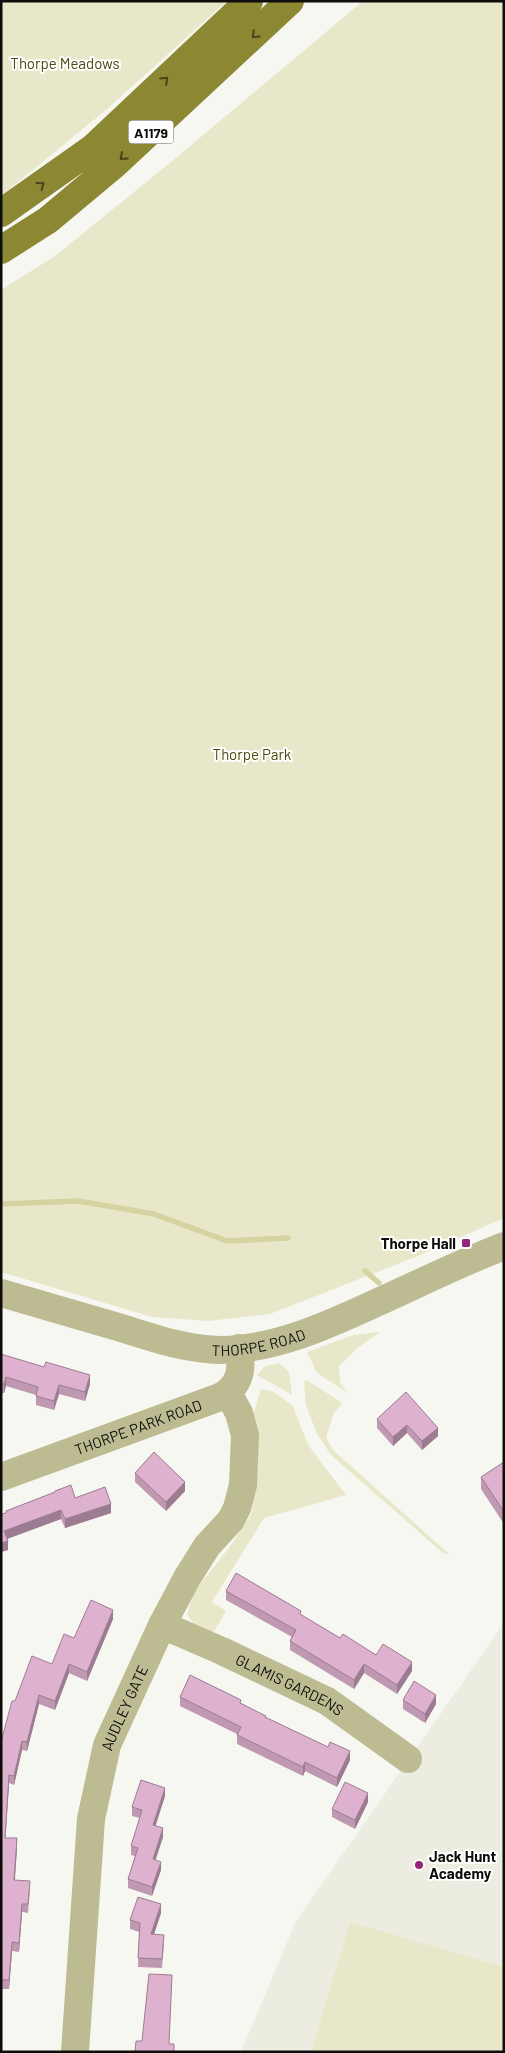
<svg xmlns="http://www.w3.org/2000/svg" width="505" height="2053" viewBox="0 0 505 2053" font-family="Barlow,sans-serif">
	<rect width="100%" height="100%" fill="#f7f7f2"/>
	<path fill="#ecece0" d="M 504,1623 L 504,2052 L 241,2052 L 296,1921 Z"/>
	<path fill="#e8e7c9" d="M 1,1 L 227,1 L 106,110 L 1,196 Z
		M 363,1 L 504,1 L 504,1218 L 418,1256 L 270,1314 L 208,1321 L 152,1317 L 1,1272 L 1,290 L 55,256 L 171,162 Z
		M 380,1332 L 359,1347 L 339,1366 L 340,1383 L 348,1393 L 317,1373 L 307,1352 L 354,1335 Z
		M 279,1363 L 289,1372 L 292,1395 L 257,1375 L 265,1366 Z
		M 307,1380 L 342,1403 L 334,1413 L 326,1437 L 333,1450 L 450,1555 L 443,1553 L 331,1455 L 316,1432 L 306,1405 L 304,1382 Z
		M 261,1389 L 272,1391 L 293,1406 L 308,1445 L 346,1495 L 264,1518 L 212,1602 L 226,1611 L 212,1635 L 197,1629 L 187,1614 L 194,1592 L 229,1548 L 251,1515 L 256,1481 L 253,1415 Z
		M 350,1922 L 504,1967 L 504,2052 L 311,2052 Z"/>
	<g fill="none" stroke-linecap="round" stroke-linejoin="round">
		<path stroke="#d4d3a1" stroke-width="5.5" d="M 1,1204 L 78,1201 L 154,1214 L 227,1241 L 288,1238
			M 365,1271 L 379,1283"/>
		<g stroke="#bcbb91" stroke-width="28">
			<path id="s1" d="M 1,1293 C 40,1304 79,1316 118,1327 C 151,1337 186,1350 221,1350 C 276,1349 326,1326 376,1303 C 418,1284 460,1263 504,1246"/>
			<path id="s2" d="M 1,1477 L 220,1397 C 240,1386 243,1370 239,1348"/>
			<path id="s3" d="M 162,1625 L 222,1651 L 327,1701 L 408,1759"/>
			<path id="s4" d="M 75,2052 L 91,1819 L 107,1745 L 162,1625 L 187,1578 L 207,1546 L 231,1520 L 237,1508 L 243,1485 L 245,1435 L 239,1413 L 228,1393"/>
		</g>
		<path stroke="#8b8732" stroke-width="28" d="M 1,213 L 93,148 L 249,1
			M 1,250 L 48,220 L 115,164 L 290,1"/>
	</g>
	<path fill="#bf98b2" d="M 1,1354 L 90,1384 L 85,1401 L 59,1394 L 54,1410 L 36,1405 L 36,1395 L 6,1386 L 4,1393 L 1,1393 Z
		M 377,1419 L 438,1428 L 438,1436 L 422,1450 L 407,1433 L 393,1446 L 377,1428 Z
		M 504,1462 L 504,1524 L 481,1489 L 481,1477 Z
		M 135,1473 L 185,1491 L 166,1511 L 135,1482 Z
		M 55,1491 L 75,1498 L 111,1513 L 65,1528 L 61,1519 L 7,1539 L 8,1550 L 1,1552 L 1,1514 L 6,1513 L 6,1511 L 55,1493 Z
		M 226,1591 L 301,1615 L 340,1638 L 412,1671 L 397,1694 L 364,1673 L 354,1689 L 290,1650 L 290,1641 L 292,1637 L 226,1600 Z
		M 113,1619 L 87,1681 L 69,1673 L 55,1710 L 39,1704 L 27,1751 L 22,1750 L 14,1785 L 9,1783 L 5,1838 L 17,1847 L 15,1880 L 30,1890 L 28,1913 L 22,1912 L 19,1952 L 12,1951 L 9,1989 L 1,1989 L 1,1742 L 15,1701 L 52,1664 L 74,1638 Z
		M 180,1697 L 241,1703 L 266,1718 L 350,1760 L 337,1787 L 305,1771 L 303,1776 L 237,1744 L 237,1734 L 180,1706 Z
		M 403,1700 L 436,1704 L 425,1723 L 403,1709 Z
		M 165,1796 L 155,1826 L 163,1837 L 155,1860 L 161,1870 L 152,1896 L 128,1888 L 128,1879 L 135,1856 L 131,1855 L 131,1846 L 140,1818 L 132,1816 L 132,1807 Z
		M 368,1802 L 355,1829 L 332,1817 L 332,1809 Z
		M 161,1913 L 154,1934 L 164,1944 L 162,1968 L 138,1967 L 139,1932 L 130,1929 L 130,1920 Z"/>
	<path fill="#9b7c91" d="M 90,1375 L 90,1384 L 85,1401 L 85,1392 Z
		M 6,1377 L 6,1386 L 4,1393 L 4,1384 Z
		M 59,1385 L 59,1394 L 54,1410 L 54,1401 Z
		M 407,1425 L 407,1433 L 393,1446 L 393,1437 Z
		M 438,1428 L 438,1436 L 422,1450 L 422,1441 Z
		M 185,1482 L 185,1491 L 166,1511 L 166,1502 Z
		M 111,1504 L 111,1513 L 65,1528 L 65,1519 Z
		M 61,1510 L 61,1519 L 4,1540 L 4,1531 Z
		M 8,1541 L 8,1550 L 1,1552 L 1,1543 Z
		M 113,1610 L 113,1619 L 87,1681 L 87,1672 Z
		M 412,1662 L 412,1671 L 397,1694 L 397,1685 Z
		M 69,1664 L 69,1673 L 55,1710 L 55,1701 Z
		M 364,1664 L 364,1673 L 354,1689 L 354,1680 Z
		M 39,1695 L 39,1704 L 27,1751 L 27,1742 Z
		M 436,1695 L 436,1704 L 425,1723 L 425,1714 Z
		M 22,1741 L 22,1750 L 14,1785 L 14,1776 Z
		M 350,1751 L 350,1760 L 337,1787 L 337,1778 Z
		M 305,1762 L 305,1771 L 303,1776 L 303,1767 Z
		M 9,1775 L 9,1783 L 5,1847 L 5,1838 Z
		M 165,1788 L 165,1796 L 153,1834 L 153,1825 Z
		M 368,1793 L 368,1802 L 355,1829 L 355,1820 Z
		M 163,1828 L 163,1837 L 153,1868 L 153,1859 Z
		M 17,1838 L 17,1847 L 14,1889 L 14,1880 Z
		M 161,1862 L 161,1870 L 152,1896 L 152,1887 Z
		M 22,1904 L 22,1912 L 19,1952 L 19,1943 Z
		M 161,1904 L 161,1913 L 151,1943 L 151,1934 Z
		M 12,1942 L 12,1951 L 9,1989 L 9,1980 Z"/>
	<path fill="#deb1cf" stroke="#9b7c91" d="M 1,1354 L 44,1367 L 46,1362 L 90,1375 L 85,1392 L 59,1385 L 54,1401 L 36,1396 L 38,1387 L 6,1377 L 4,1384 L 1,1384 Z
		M 406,1392 L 438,1428 L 422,1441 L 407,1425 L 393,1437 L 377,1419 Z
		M 154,1452 L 185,1482 L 166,1502 L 135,1473 Z
		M 504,1462 L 504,1512 L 481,1477 Z
		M 71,1485 L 75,1498 L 105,1487 L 111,1504 L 65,1519 L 61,1510 L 4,1531 L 8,1541 L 1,1543 L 1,1514 L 6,1513 L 6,1511 L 55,1492 L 55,1491 Z
		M 236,1573 L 301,1611 L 300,1614 L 340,1638 L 343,1634 L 376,1655 L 383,1644 L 412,1662 L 397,1685 L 364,1664 L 354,1680 L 290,1641 L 296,1630 L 226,1591 Z
		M 91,1600 L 113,1610 L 87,1672 L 69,1664 L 55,1701 L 39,1695 L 27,1742 L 22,1741 L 14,1776 L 9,1775 L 5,1838 L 17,1838 L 14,1880 L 30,1881 L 28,1904 L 22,1904 L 19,1943 L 12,1942 L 9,1980 L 1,1980 L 1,1742 L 12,1701 L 15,1701 L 32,1656 L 52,1664 L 64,1634 L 74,1638 Z
		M 190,1675 L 241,1700 L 240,1703 L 266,1716 L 265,1717 L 328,1747 L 330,1742 L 350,1751 L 337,1778 L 305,1762 L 303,1767 L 237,1735 L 241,1727 L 180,1697 Z
		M 414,1681 L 436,1695 L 425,1714 L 403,1700 Z
		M 141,1780 L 165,1788 L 153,1825 L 163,1828 L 153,1859 L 161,1862 L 152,1887 L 128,1879 L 138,1848 L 131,1846 L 142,1810 L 132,1807 Z
		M 345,1782 L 368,1793 L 355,1820 L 332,1809 Z
		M 138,1897 L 161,1904 L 151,1934 L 164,1935 L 162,1959 L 138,1958 L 140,1923 L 130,1920 Z
		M 149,1974 L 172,1975 L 169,2044 L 174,2044 L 174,2052 L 135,2052 L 136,2041 L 142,2041 Z"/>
	<defs><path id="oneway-chevron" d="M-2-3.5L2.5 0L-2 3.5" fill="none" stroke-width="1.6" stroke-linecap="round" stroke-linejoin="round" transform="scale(1.25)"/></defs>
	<g stroke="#46441d">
		<use href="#oneway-chevron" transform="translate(255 35) rotate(136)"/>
		<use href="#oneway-chevron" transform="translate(165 80) rotate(-43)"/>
		<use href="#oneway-chevron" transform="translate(123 157) rotate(138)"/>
		<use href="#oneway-chevron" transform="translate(41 185) rotate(-36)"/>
	</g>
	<g fill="#99227d" stroke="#fffffe" stroke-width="2">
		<rect x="461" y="1238" width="10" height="10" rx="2.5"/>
		<circle cx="419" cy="1865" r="5"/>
	</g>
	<g text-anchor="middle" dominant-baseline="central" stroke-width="4" stroke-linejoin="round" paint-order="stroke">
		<rect fill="#fffffe" stroke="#565654" stroke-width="1" x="128.5" y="120.5" width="45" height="23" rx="4"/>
		<g font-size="14" font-weight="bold" fill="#0d0d0b">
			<text x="151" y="132">A1179</text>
		</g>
		<g font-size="15" fill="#4c4a10" stroke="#fffffe">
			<text x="65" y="63">Thorpe Meadows</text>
			<text x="252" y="754">Thorpe Park</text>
		</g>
		<g font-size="15" font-weight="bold" fill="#0d0d0b" stroke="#fffffe" text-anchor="end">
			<text x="456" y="1243">Thorpe Hall</text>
			<text x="429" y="1856" text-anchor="start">Jack Hunt<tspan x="429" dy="17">Academy</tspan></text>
		</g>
		<g font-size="15" fill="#0d0d0b" stroke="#fffffe">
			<text stroke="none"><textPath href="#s1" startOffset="266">THORPE ROAD</textPath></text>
			<text stroke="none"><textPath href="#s2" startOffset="146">THORPE PARK ROAD</textPath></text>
			<text stroke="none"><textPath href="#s3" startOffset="141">GLAMIS GARDENS</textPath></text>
			<text stroke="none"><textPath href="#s4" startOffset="350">AUDLEY GATE</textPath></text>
		</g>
	</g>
	<rect width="505" height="2053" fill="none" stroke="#0d0d0b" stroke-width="5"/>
</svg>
